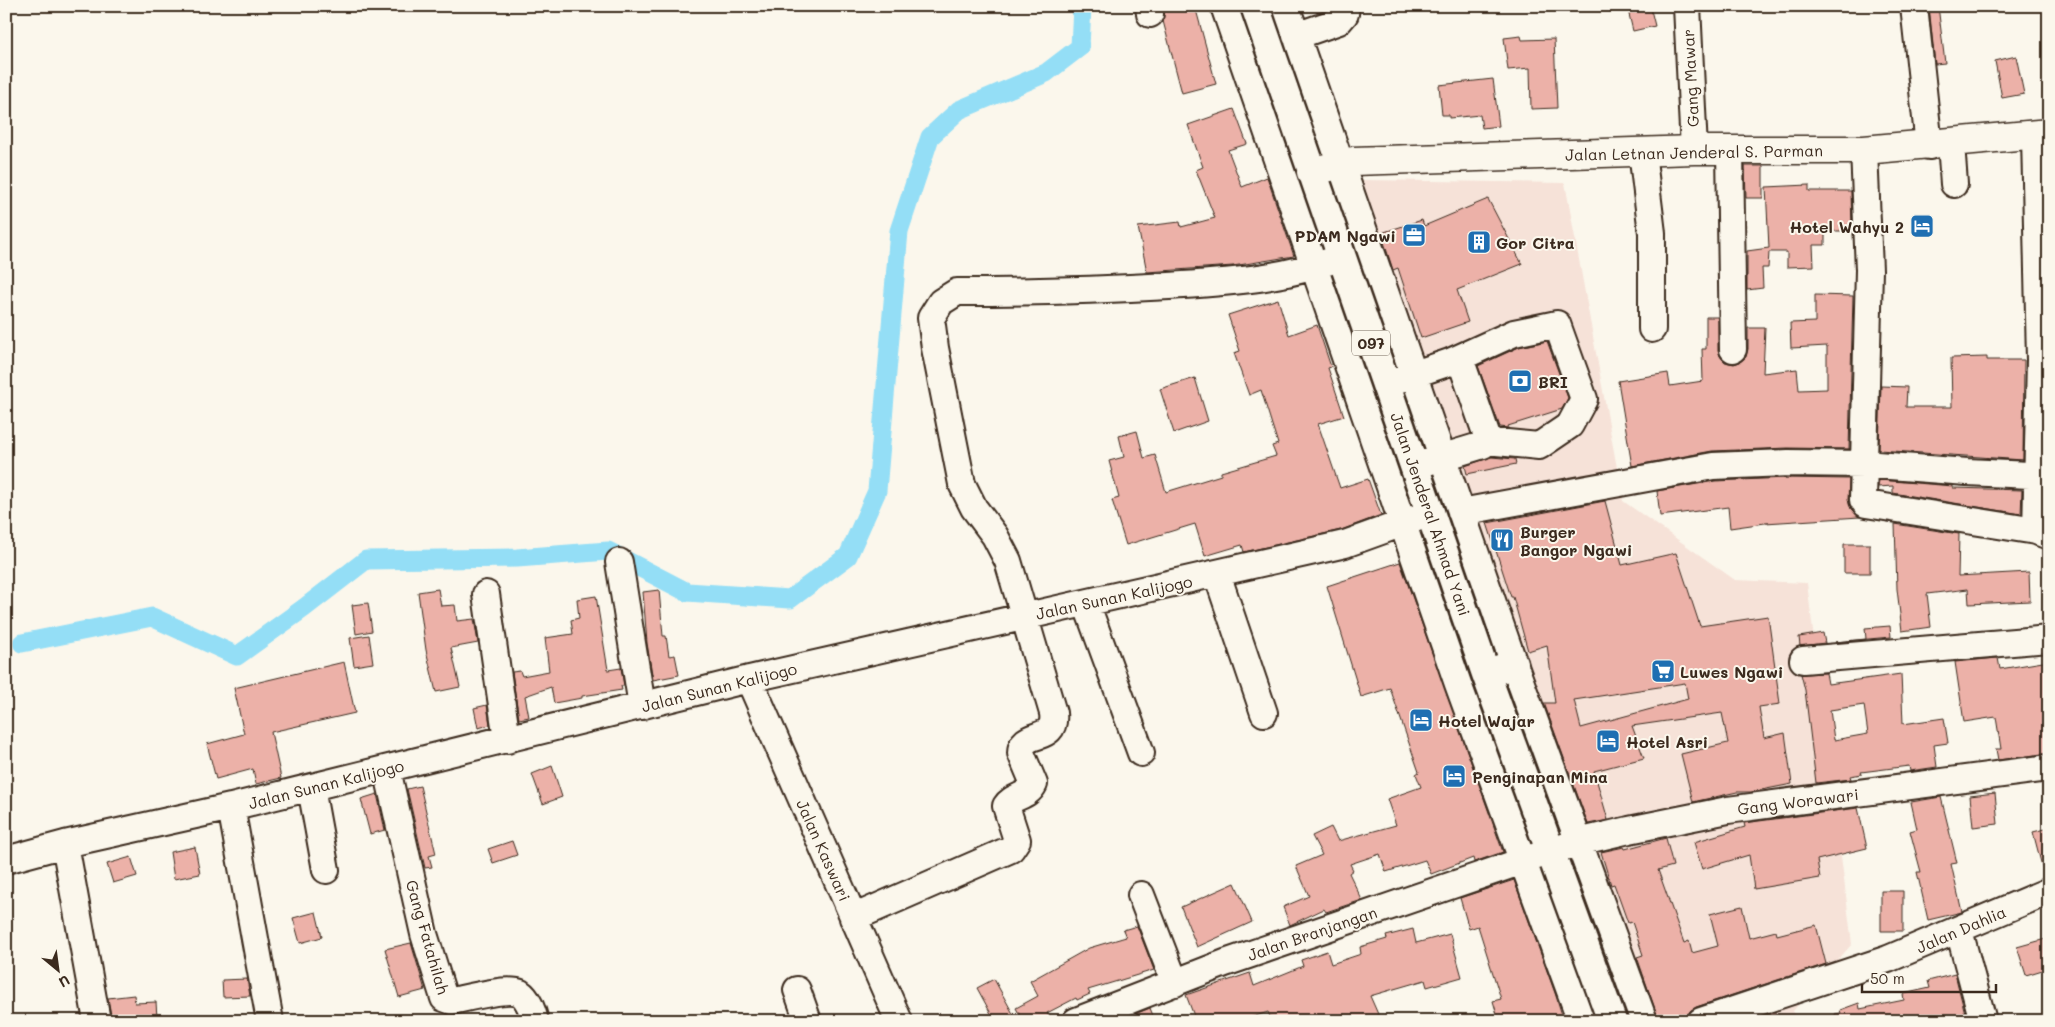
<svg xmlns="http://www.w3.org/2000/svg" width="2055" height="1027" viewBox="0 0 2055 1027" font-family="Mali,sans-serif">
	<rect width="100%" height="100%" fill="#fbf7ec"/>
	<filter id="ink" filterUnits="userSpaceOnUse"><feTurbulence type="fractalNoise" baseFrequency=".02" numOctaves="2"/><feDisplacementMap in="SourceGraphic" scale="10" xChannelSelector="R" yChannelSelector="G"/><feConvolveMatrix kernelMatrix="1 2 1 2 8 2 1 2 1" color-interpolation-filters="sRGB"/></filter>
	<g filter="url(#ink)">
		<path fill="#f6e2d8" d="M 1362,180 L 1565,183 L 1623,501 L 1735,580 L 1807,583 L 1852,944 L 1793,1011 L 1796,1021 L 1650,1021 L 1361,198 Z"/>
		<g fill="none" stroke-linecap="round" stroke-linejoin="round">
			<path stroke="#94def6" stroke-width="19" d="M 22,643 L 152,617 L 237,656 L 304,608 L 366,560 L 517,558 L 608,551 L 687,592 L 790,599 L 848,556 L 877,491 L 899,231 L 930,137 L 959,110 L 1046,73 L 1080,47 L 1082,6"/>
		</g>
		<path fill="#ecb1a8" stroke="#3b2a1e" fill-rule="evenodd" d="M 1164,6 L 1195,6 L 1216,84 L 1182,93 L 1163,21 Z
			M 1627,6 L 1650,6 L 1655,26 L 1633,31 Z
			M 1929,6 L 1938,6 L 1945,63 L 1935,64 Z
			M 1521,36 L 1522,40 L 1554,39 L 1557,108 L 1531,109 L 1530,68 L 1508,70 L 1504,38 Z
			M 2016,56 L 2024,94 L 2002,98 L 1995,61 Z
			M 1493,79 L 1499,126 L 1482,128 L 1480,115 L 1449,118 L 1449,115 L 1442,115 L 1439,85 Z
			M 1234,109 L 1247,144 L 1228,150 L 1242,187 L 1267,177 L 1294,256 L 1233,266 L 1147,272 L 1138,227 L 1180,222 L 1181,227 L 1215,218 L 1196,170 L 1203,167 L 1188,125 Z
			M 1745,166 L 1763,166 L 1763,198 L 1746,198 Z
			M 1809,185 L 1809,191 L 1851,191 L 1852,231 L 1825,231 L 1825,245 L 1813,245 L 1814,266 L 1787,267 L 1787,252 L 1769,252 L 1768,268 L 1762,268 L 1763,288 L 1747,290 L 1747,251 L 1769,248 L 1766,187 Z
			M 1488,199 L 1522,264 L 1457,290 L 1468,322 L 1421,338 L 1398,268 L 1393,270 L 1381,233 L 1422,220 L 1424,226 Z
			M 1815,295 L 1853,296 L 1849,449 L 1788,448 L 1712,451 L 1632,466 L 1618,381 L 1668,373 L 1670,386 L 1703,381 L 1702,349 L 1706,349 L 1706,317 L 1718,317 L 1718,350 L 1720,356 L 1725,362 L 1734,364 L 1740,362 L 1746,357 L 1748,349 L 1748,328 L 1765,328 L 1763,373 L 1797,369 L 1799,390 L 1827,389 L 1827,346 L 1791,348 L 1790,323 L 1815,322 Z
			M 1278,299 L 1289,335 L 1317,325 L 1331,367 L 1328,368 L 1344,416 L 1318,424 L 1340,488 L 1368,479 L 1381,515 L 1341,530 L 1244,552 L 1242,545 L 1205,556 L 1195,524 L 1126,545 L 1112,500 L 1119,498 L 1109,461 L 1124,457 L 1119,436 L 1137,431 L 1144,458 L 1155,455 L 1166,492 L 1221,475 L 1221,472 L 1276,456 L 1272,446 L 1278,444 L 1261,390 L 1249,395 L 1234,353 L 1240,351 L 1228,315 Z
			M 1547,341 L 1568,398 L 1562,409 L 1508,426 L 1509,428 L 1500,427 L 1478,366 L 1519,347 Z
			M 1987,357 L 1987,360 L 2024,360 L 2023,460 L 1879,450 L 1881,386 L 1907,387 L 1906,407 L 1952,407 L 1951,358 Z
			M 1195,378 L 1208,421 L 1174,433 L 1160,389 Z
			M 1491,457 L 1515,459 L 1516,464 L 1467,474 L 1465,466 Z
			M 1788,478 L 1849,479 L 1848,500 L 1851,509 L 1860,517 L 1765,523 L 1730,528 L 1728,507 L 1660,516 L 1657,491 L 1715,481 Z
			M 1879,480 L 1953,486 L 1953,488 L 2022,490 L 2021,514 L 1893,493 L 1893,486 L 1878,487 Z
			M 1605,501 L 1622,565 L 1676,553 L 1700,626 L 1768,616 L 1780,704 L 1759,707 L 1764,738 L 1785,733 L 1792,784 L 1751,792 L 1737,792 L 1693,802 L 1681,754 L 1728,743 L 1722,713 L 1632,726 L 1644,758 L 1594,771 L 1608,820 L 1588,824 L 1544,703 L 1555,703 L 1547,645 L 1528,651 L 1513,597 L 1511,597 L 1487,523 ZM 1685,683 L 1688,699 L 1581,728 L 1574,700 Z
			M 1895,524 L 1959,534 L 1958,576 L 2029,572 L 2030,601 L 1969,604 L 1968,589 L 1927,594 L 1931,627 L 1902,631 L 1897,589 Z
			M 1844,544 L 1870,544 L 1870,573 L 1844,573 Z
			M 1400,562 L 1503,852 L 1474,862 L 1473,858 L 1431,874 L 1425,860 L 1386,872 L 1380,854 L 1350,864 L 1353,870 L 1349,873 L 1362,900 L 1326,912 L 1324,909 L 1290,925 L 1283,907 L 1309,896 L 1296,866 L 1322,855 L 1312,836 L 1331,827 L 1338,841 L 1396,825 L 1387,799 L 1421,787 L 1416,774 L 1419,772 L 1390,688 L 1361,697 L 1327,586 Z
			M 438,589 L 441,606 L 455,605 L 457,621 L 474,619 L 478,643 L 451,648 L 460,687 L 436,692 L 426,650 L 418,592 Z
			M 659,590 L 663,636 L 666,636 L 669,656 L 675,655 L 679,675 L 653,680 L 647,643 L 643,592 Z
			M 596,596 L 608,670 L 621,668 L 624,686 L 621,686 L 622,690 L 582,696 L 582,698 L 554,703 L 551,687 L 525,696 L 529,717 L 519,719 L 512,672 L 520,671 L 522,676 L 549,671 L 545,638 L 573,634 L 571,620 L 579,618 L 577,599 Z
			M 368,603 L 372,631 L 356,634 L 352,605 Z
			M 1890,626 L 1891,637 L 1835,642 L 1866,639 L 1865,628 Z
			M 1823,633 L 1825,643 L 1800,646 L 1799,637 Z
			M 369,635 L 373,663 L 354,666 L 350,638 Z
			M 1998,658 L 2000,669 L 2049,661 L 2049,753 L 1998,760 L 1996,749 L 2001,749 L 1996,717 L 1964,722 L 1955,662 Z
			M 344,662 L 355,713 L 271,732 L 281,778 L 256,784 L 253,769 L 216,779 L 207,744 L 244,734 L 234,688 Z
			M 1826,673 L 1828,684 L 1901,674 L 1903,724 L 1944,718 L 1948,743 L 1934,745 L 1937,767 L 1910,771 L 1909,766 L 1861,772 L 1862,774 L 1850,776 L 1851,779 L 1816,783 L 1805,690 L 1801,674 ZM 1864,705 L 1868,734 L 1834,740 L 1830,710 Z
			M 487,705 L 490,725 L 478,728 L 474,708 Z
			M 552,766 L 562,797 L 543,804 L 532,774 Z
			M 420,786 L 436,854 L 429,856 L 432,867 L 425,868 L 407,789 Z
			M 1995,793 L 1998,824 L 1973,827 L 1970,796 Z
			M 377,794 L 385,830 L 370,834 L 361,799 Z
			M 1941,797 L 1957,863 L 1951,864 L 1962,912 L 1928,920 L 1917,872 L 1921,872 L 1910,831 L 1917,829 L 1911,802 Z
			M 1858,808 L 1867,848 L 1817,860 L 1820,878 L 1754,889 L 1749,855 L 1702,869 L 1694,842 L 1745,827 L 1744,823 Z
			M 2049,828 L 2049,874 L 2044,874 L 2033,832 Z
			M 1666,838 L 1673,866 L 1658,870 L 1684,943 L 1689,941 L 1692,953 L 1718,946 L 1710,914 L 1742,906 L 1749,938 L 1776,931 L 1777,935 L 1816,925 L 1826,964 L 1696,1007 L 1690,1011 L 1686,1021 L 1659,1021 L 1637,957 L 1643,955 L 1632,922 L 1628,923 L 1614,884 L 1611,885 L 1601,852 L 1624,847 L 1625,849 Z
			M 512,841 L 517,855 L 493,863 L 488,849 Z
			M 195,847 L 200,874 L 174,879 L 170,852 Z
			M 131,857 L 137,876 L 113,883 L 107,864 Z
			M 1514,880 L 1555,993 L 1564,1021 L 1499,1021 L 1493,1001 L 1501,999 L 1478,926 L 1469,929 L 1460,898 Z
			M 1235,883 L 1252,922 L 1197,947 L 1181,907 Z
			M 1881,891 L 1903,891 L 1903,931 L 1881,931 Z
			M 316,912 L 322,937 L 300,943 L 293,918 Z
			M 1137,926 L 1154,970 L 1088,990 L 1090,994 L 1077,1000 L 1076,998 L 1047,1013 L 1049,1016 L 1040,1021 L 1023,1021 L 1016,1008 L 1038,996 L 1030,981 L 1089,948 L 1126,937 L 1123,930 Z
			M 1413,929 L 1416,943 L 1450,934 L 1462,977 L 1427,987 L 1425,980 L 1370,996 L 1381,1021 L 1272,1021 L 1268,1012 L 1240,1021 L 1196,1021 L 1186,995 L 1250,973 L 1254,986 L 1303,966 L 1301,960 L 1327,951 L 1331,964 L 1361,954 L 1360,947 L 1387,939 L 1386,936 Z
			M 2049,938 L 2049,968 L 2026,975 L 2017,947 Z
			M 411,943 L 425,990 L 399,997 L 385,949 Z
			M 1955,974 L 1967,1021 L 1836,1021 L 1835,1014 L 1841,1013 L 1840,1010 L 1859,1003 L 1860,1009 L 1904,1000 L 1903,994 L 1930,988 L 1928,981 Z
			M 247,979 L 250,996 L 223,997 L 222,980 Z
			M 994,979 L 1017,1021 L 995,1021 L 977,988 Z
			M 134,995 L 135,1003 L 156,1002 L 157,1018 L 140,1021 L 112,1021 L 108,998 Z
			M 1150,1008 L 1155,1021 L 1118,1021 Z
			M 1775,1012 L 1778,1021 L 1749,1021 Z"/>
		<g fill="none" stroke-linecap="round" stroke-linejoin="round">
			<g stroke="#3b2a1e" stroke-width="30">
				<path id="minor" d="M 1149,6 L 1150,14
					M 1224,6 L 1458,684 L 1581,1021
					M 1286,6 L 1514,664 L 1644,1021
					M 1687,6 L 1694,150
					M 1914,6 L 1929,146
					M 1296,36 L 1339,21 L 1345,14 L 1346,6
					M 2035,136 L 2040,360 L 2036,531
					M 1951,143 L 1954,184
					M 1730,150 L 1733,349
					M 1864,150 L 1869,270 L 1863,500 L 1866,504 L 2036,531 L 2049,536
					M 1642,152 L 1652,233 L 1652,329
					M 1450,362 L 1514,333 L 1557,324 L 1584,399 L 1570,425 L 1539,446 L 1486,441
					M 1397,380 L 1450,362 L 1458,364 L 1463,367 L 1487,436 L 1486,441 L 1483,445 L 1427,462
					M 1461,512 L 1713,466 L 1788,463 L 1864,464 L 1967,472 L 2049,476
					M 619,562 L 642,706
					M 1217,574 L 1264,713
					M 486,594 L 507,740
					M 1086,603 L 1141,753
					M 1803,660 L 2049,639
					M 749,679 L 899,1021
					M 387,769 L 424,934 L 444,998 L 452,1001 C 467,998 508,987 520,993 C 528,998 533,1012 535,1021
					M 311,788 L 326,870
					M 231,807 L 270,1021
					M 65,844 L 97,1021
					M 6,860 L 65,844 L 231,807 L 749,679 L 1345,544 L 1431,513
					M 1141,895 L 1175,983
					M 853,918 L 1011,849 L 1017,840 L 1006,806 C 1012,796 1028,797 1034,784 L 1021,753 C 1021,728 1057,745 1053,713 L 1008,561 L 995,536 L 974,508 L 962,484 L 935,348 L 931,318 L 941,302 L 957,292 C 1028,292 1099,290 1169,286 C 1227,282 1287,279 1341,257
					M 1959,930 L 1983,1021
					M 797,990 L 808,1021
					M 1076,1021 L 1225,963 L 1578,842 L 1629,830 L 1728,810 L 2049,768
					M 1701,1021 L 1888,959 L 2049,891"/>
			</g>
			<g stroke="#3b2a1e" stroke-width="31">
				<path id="major" d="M 1255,6 L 1486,674 L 1612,1021
					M 1311,172 L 1353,161 L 1694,150 L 1864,150 L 2049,133
					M 1486,674 L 1514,664"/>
			</g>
			<use href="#minor" stroke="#fbf7ec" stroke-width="26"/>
			<use href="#major" stroke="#fbf7ec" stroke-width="28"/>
		</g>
	</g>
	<defs>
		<g id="hotel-square" transform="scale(1.25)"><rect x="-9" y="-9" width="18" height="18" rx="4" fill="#1f6fb2" stroke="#fbf7ec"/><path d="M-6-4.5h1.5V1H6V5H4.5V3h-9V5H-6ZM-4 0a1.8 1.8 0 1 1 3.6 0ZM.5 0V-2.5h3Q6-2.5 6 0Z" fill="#fff"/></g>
		<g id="office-square" transform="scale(1.25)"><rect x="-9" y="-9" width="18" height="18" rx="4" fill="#1f6fb2" stroke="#fbf7ec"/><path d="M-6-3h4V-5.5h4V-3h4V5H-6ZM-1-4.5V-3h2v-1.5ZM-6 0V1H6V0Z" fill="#fff"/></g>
		<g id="building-square" transform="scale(1.25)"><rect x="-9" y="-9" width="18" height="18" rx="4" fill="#1f6fb2" stroke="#fbf7ec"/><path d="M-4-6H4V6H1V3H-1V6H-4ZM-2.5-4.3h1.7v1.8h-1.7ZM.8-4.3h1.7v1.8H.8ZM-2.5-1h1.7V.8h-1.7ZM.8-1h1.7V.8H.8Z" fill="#fff"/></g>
		<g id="bank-square" transform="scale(1.25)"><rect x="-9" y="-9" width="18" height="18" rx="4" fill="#1f6fb2" stroke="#fbf7ec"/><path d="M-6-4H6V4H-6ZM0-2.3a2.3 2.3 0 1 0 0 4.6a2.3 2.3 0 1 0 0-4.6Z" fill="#fff"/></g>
		<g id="restaurant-square" transform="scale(1.25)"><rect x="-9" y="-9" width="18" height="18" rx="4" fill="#1f6fb2" stroke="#fbf7ec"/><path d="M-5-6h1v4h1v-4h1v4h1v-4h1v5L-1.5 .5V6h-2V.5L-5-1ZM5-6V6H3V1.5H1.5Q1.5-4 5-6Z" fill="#fff"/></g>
		<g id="supermarket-square" transform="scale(1.25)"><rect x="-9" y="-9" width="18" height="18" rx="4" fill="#1f6fb2" stroke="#fbf7ec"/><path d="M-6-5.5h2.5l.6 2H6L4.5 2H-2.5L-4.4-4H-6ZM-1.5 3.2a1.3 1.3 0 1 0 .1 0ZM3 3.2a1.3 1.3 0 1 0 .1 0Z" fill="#fff"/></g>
	</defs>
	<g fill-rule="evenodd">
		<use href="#hotel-square" x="1922" y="226"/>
		<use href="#office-square" x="1414" y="235"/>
		<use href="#building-square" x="1479" y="242"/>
		<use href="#bank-square" x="1520" y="381"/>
		<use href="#restaurant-square" x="1502" y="540"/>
		<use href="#supermarket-square" x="1663" y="671"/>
		<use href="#hotel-square" x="1421" y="720"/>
		<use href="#hotel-square" x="1608" y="741"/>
		<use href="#hotel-square" x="1454" y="776"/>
	</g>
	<g text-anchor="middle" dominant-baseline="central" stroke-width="4" stroke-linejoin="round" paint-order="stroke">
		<rect fill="#fbf7ec" stroke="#75685c" stroke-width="1" x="1352" y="330.5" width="38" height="25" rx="4"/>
		<g font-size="15" font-weight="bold" fill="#3b2a1e">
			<text x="1371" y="343">097</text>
		</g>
		<g font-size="16" fill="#3b2a1e" stroke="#fbf7ec">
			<text transform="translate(1690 78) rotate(-93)">Gang Mawar</text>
			<text transform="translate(1694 152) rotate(-1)">Jalan Letnan Jenderal S. Parman</text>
			<text transform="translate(1431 514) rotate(71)">Jalan Jenderal Ahmad Yani</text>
			<text transform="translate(1114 597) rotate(-12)">Jalan Sunan Kalijogo</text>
			<text transform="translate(719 687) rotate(-14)">Jalan Sunan Kalijogo</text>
			<text transform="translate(326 784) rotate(-14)">Jalan Sunan Kalijogo</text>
			<text transform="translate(1798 801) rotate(-7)">Gang Worawari</text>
			<text transform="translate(824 850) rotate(66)">Jalan Kaswari</text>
			<text transform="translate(1961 929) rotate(-23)">Jalan Dahlia</text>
			<text transform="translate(1312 933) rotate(-19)">Jalan Branjangan</text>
			<text transform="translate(428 937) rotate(74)">Gang Fatahilah</text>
		</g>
		<g font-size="16" font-weight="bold" fill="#3b2a1e" stroke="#fbf7ec" text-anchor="start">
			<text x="1904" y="226" text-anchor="end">Hotel Wahyu 2</text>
			<text x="1396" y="235" text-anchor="end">PDAM Ngawi</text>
			<text x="1496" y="242">Gor Citra</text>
			<text x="1538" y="381">BRI</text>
			<text x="1520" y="531">Burger<tspan x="1520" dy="18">Bangor Ngawi</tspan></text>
			<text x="1680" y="671">Luwes Ngawi</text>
			<text x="1438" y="720">Hotel Wajar</text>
			<text x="1626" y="741">Hotel Asri</text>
			<text x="1472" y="776">Penginapan Mina</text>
		</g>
	</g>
	<rect width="2055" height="1027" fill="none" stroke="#fbf7ec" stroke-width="25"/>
	<rect x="12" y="12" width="2030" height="1002" fill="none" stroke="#3b2a1e" stroke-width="2" filter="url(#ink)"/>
	<g transform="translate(58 970) rotate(151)" stroke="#fbf7ec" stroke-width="4" paint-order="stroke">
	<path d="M0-4L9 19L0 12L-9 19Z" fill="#3b2a1e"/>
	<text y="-8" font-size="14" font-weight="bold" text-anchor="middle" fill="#3b2a1e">U</text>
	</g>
	<path d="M1862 984v8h134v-8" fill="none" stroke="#3b2a1e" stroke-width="2.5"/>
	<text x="1870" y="984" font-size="15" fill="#3b2a1e" stroke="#fbf7ec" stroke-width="4" paint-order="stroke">50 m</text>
</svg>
